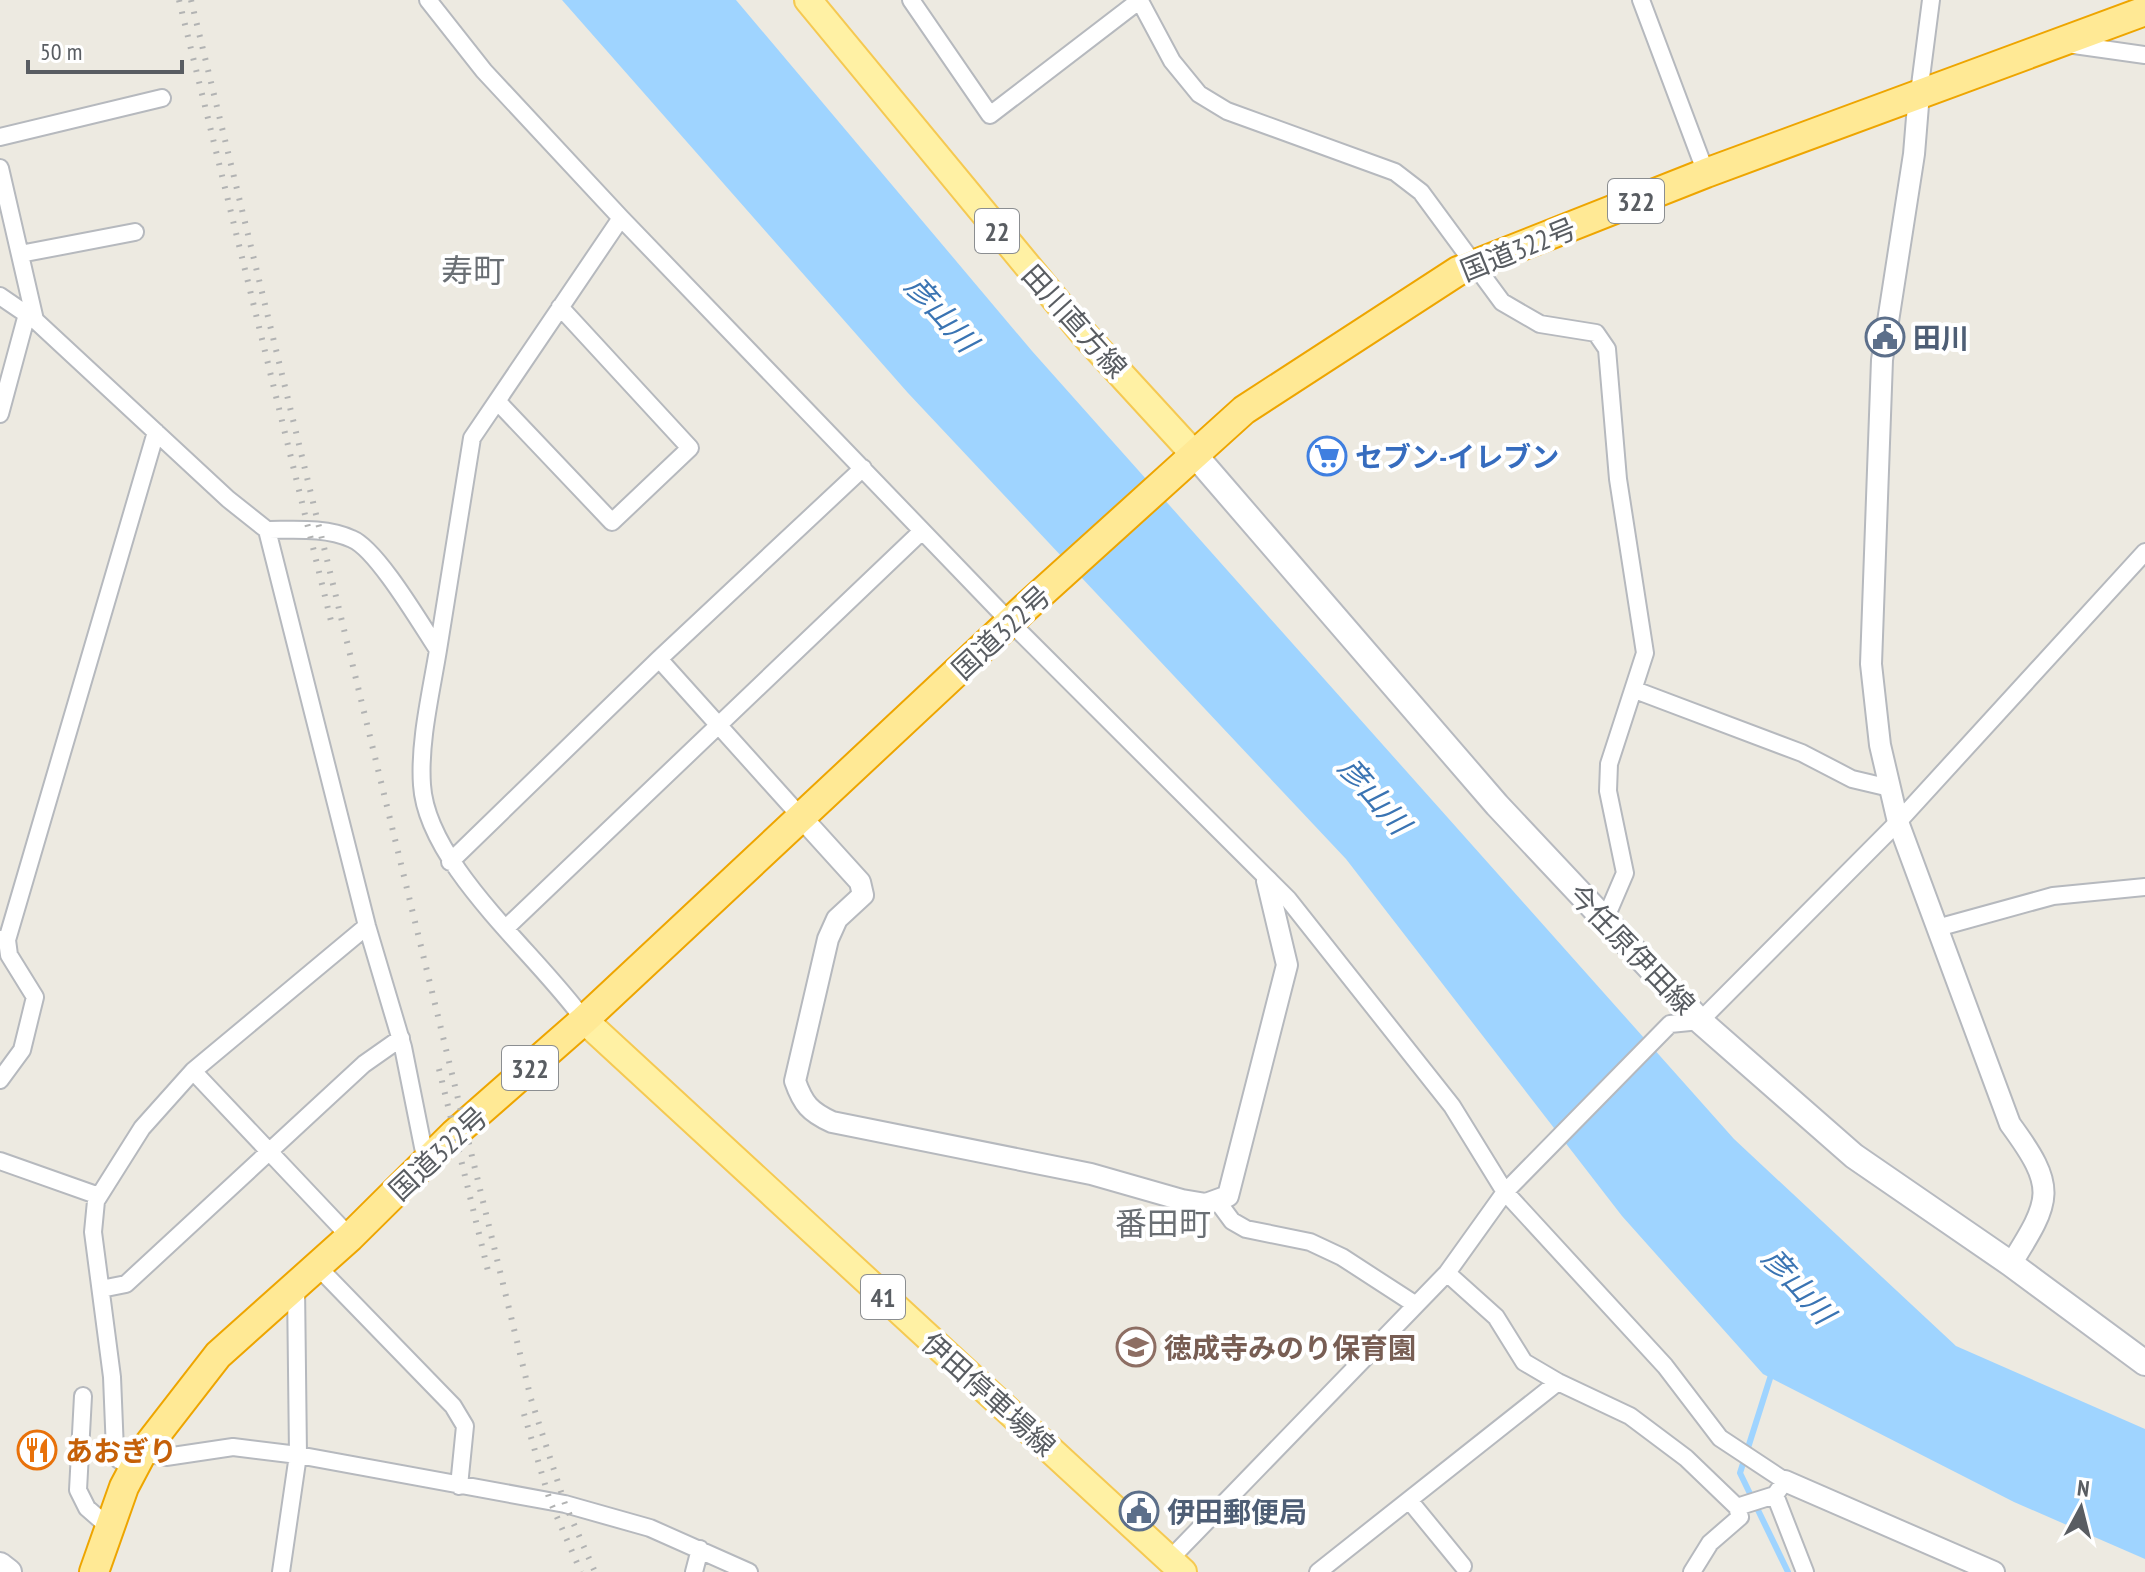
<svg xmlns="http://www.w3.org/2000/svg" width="2145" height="1572" viewBox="0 0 2145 1572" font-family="'PT Sans Narrow','Noto Sans JP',sans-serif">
	<rect width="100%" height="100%" fill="#edeae1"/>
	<path fill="#9fd4ff" d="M 562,0 L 736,0 L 1032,351 L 1734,1139 L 1956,1346 L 2145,1429 L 2145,1559 L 2014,1502 L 1763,1374 L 1622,1216 L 1346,859 L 908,393 Z"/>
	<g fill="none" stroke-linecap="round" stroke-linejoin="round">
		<path stroke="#9fd4ff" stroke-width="6" d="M 1772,1372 L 1740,1473 L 1788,1572"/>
		<g stroke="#b6b9be" stroke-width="20">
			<path id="minor" d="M 428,0 L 484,71 L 621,218 L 1011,623 L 1288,899 L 1452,1106 L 1505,1192 L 1665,1366 L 1720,1438 L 1785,1481 L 1775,1495 L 1737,1507
				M 911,0 L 990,115 L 1140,0
				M 1641,0 L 1706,173
				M 1141,3 L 1172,61 L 1199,94 L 1227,111 L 1395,172 L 1421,192 L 1502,302 L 1540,324 L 1596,333 L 1607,349 L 1618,479 L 1645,653 L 1609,764 L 1608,791 L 1625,873 L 1604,922
				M 2067,44 L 2145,55
				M 1919,93 L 1931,0
				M 0,137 L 162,98
				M 0,168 L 35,320
				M 20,254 L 135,232
				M 0,296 L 35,320 L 228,499 L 267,530 L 367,926 L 403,1047 L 426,1162
				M 497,401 L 612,522 L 690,448 L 560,307
				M 0,414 L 27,314
				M 267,530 C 294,530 326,527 352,539 C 377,549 422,626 438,650 C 431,693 419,742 422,785 C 427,865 536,953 584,1020
				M 438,650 L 472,438 L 621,218
				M 659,659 L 802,818
				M 1635,690 L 1802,753 L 1852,779 L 1890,788
				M 450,862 L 659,659 L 863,468
				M 507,927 L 922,531
				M 1937,928 L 2053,896 L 2145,887
				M 0,939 L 7,940 L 9,955 L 35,997 L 22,1050 L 0,1080
				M 7,940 L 156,432
				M 193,1071 L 350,1237
				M 0,1161 L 99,1196
				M 1218,1202 L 1232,1221 L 1246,1229 L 1310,1242 L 1342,1257 L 1416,1305
				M 317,1266 L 453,1406 L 465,1426 L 459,1486
				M 1447,1273 L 1496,1317 L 1524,1362 L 1558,1382 L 1630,1416 L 1686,1458 L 1737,1507 L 1740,1517 L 1710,1543 L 1692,1572
				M 101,1289 L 126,1284 L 364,1064 L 401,1038
				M 83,1396 L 78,1490 L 87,1508 L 110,1528
				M 142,1453 L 166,1457 L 233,1447 L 298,1455 L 565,1504 L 650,1528 L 749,1572
				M 134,1468 L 119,1460 L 115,1451 L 112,1377 L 93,1232 L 96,1201 L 142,1128 L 193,1071 L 367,926
				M 1775,1495 L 1805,1572
				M 1409,1500 L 1463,1566
				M 1171,1558 L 1447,1273 L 1505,1192 L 1670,1024 L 1700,1021 L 1898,822 L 2145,552
				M 281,1572 L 298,1455 L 296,1286
				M 694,1572 L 700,1549
				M 1318,1572 L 1558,1382"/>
		</g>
		<g stroke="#b6b9be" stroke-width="24">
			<path id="tertiary" d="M 1919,93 L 1914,154 L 1882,360 L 1871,664 L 1880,745 L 1898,822 L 2010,1124 C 2057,1188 2052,1199 2011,1264
				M 802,818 L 860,882 L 863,895 L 837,919 L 828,939 L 795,1081 C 803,1104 810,1112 832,1122 L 1091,1174 L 1182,1200 L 1206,1204 L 1228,1196 L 1287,965 L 1267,881
				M 1785,1481 L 1994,1572"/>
		</g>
		<g stroke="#b7bac0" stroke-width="28">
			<path id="secondary" d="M 1194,454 L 1497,805 L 1700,1021 L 1854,1156 L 2011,1264 L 2145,1363
				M 0,1565 L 9,1572"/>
		</g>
		<g stroke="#f5c952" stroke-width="30">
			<path id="primary" d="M 808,0 L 1083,333 L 1194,454
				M 584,1020 L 1183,1572"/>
		</g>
		<g stroke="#eea500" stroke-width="32">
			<path id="trunk" d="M 94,1572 L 124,1487 L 142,1453 L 218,1355 L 350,1237 L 454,1134 L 584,1020 L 1026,607 L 1244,410 L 1458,271 L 1706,173 L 2145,11"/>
		</g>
		<use href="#minor" stroke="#fff" stroke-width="16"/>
		<use href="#tertiary" stroke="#fff" stroke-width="20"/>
		<use href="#secondary" stroke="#fff" stroke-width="24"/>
		<use href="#primary" stroke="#fff1a4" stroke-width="26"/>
		<use href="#trunk" stroke="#ffe995" stroke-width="28"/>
		<path stroke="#b2b3b3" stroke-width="6" stroke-dasharray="2 10" stroke-linecap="butt" d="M 179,0 L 331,621
			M 191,0 L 531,1399 L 565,1504 L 595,1572
			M 439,1069 L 489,1275
			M 524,1414 L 550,1501 L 581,1572"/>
	</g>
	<defs>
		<g id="civic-ring" transform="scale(2)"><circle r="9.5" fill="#fff" stroke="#5c6f8a" stroke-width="1.5"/><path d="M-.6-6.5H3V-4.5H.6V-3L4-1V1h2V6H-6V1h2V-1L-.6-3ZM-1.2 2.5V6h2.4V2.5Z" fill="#5c6f8a"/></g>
		<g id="supermarket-ring" transform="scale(2)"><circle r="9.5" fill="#fff" stroke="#3f7fe0" stroke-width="1.5"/><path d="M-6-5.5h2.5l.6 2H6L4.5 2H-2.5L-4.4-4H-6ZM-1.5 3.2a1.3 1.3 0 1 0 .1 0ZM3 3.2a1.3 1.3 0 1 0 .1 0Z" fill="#3f7fe0"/></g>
		<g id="school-ring" transform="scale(2)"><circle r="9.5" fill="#fff" stroke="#8d6e63" stroke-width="1.5"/><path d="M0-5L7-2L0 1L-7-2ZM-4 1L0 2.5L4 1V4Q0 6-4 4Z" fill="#8d6e63"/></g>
		<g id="restaurant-ring" transform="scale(2)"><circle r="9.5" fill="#fff" stroke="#e8710a" stroke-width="1.5"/><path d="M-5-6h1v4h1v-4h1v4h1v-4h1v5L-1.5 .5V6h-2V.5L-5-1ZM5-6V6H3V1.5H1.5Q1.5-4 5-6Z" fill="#e8710a"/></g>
	</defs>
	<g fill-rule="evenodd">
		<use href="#civic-ring" x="1885" y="337"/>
		<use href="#supermarket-ring" x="1327" y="456"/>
		<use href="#school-ring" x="1136" y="1347"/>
		<use href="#restaurant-ring" x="37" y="1450"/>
		<use href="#civic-ring" x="1139" y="1511"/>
	</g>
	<g text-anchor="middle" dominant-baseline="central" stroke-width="8" stroke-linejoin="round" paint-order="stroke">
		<g fill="#fff" stroke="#8b8e91" stroke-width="2">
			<rect x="1608" y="179" width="56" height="44" rx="6"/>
			<rect x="975" y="209" width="44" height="44" rx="6"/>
			<rect x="502" y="1046" width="56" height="44" rx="6"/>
			<rect x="861" y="1275" width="44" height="44" rx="6"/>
		</g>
		<g font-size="26" font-weight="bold" fill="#595d62">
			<text x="1636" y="201">322</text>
			<text x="997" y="231">22</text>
			<text x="530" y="1068">322</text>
			<text x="883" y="1297">41</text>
		</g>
		<g font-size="28" fill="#595d62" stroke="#fff">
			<text transform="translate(1518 249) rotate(-22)">国道322号</text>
			<text transform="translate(1075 321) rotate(48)">田川直方線</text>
			<text transform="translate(1001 632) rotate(-43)">国道322号</text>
			<text transform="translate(1632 949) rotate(46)">今任原伊田線</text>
			<text transform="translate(438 1153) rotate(-43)">国道322号</text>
			<text transform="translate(989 1394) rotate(42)">伊田停車場線</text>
		</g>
		<g font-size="28" font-weight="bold" fill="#4e5e75" stroke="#fff" text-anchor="start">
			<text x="1913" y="337">田川</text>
			<text x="1167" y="1511">伊田郵便局</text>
		</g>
		<g font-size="28" font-weight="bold" fill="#366cbe" stroke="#fff" text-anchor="start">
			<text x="1355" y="456">セブン-イレブン</text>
		</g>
		<g font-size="28" font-weight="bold" fill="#785e54" stroke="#fff" text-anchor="start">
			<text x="1164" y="1347">徳成寺みのり保育園</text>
		</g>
		<g font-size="28" font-weight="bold" fill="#c56008" stroke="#fff" text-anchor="start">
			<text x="65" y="1450">あおぎり</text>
		</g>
		<g font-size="30" font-style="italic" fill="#3a74b3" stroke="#fff">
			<text transform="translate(942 313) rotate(48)">彦山川</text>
			<text transform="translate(1375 795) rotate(49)">彦山川</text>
			<text transform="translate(1799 1285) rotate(48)">彦山川</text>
		</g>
		<g font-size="32" fill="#6a6f74" stroke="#fff">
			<text x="473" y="270">寿町</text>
			<text x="1163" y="1223">番田町</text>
		</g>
	</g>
	<g transform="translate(2081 1508) rotate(7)" stroke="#ffffff" stroke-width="6" paint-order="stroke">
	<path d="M0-6L14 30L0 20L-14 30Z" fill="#595d62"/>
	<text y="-12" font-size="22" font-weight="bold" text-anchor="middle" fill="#595d62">N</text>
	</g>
	<path d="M28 60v12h154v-12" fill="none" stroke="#595d62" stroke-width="4"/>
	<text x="40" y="60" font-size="24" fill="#595d62" stroke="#ffffff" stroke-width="6" paint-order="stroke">50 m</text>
</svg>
